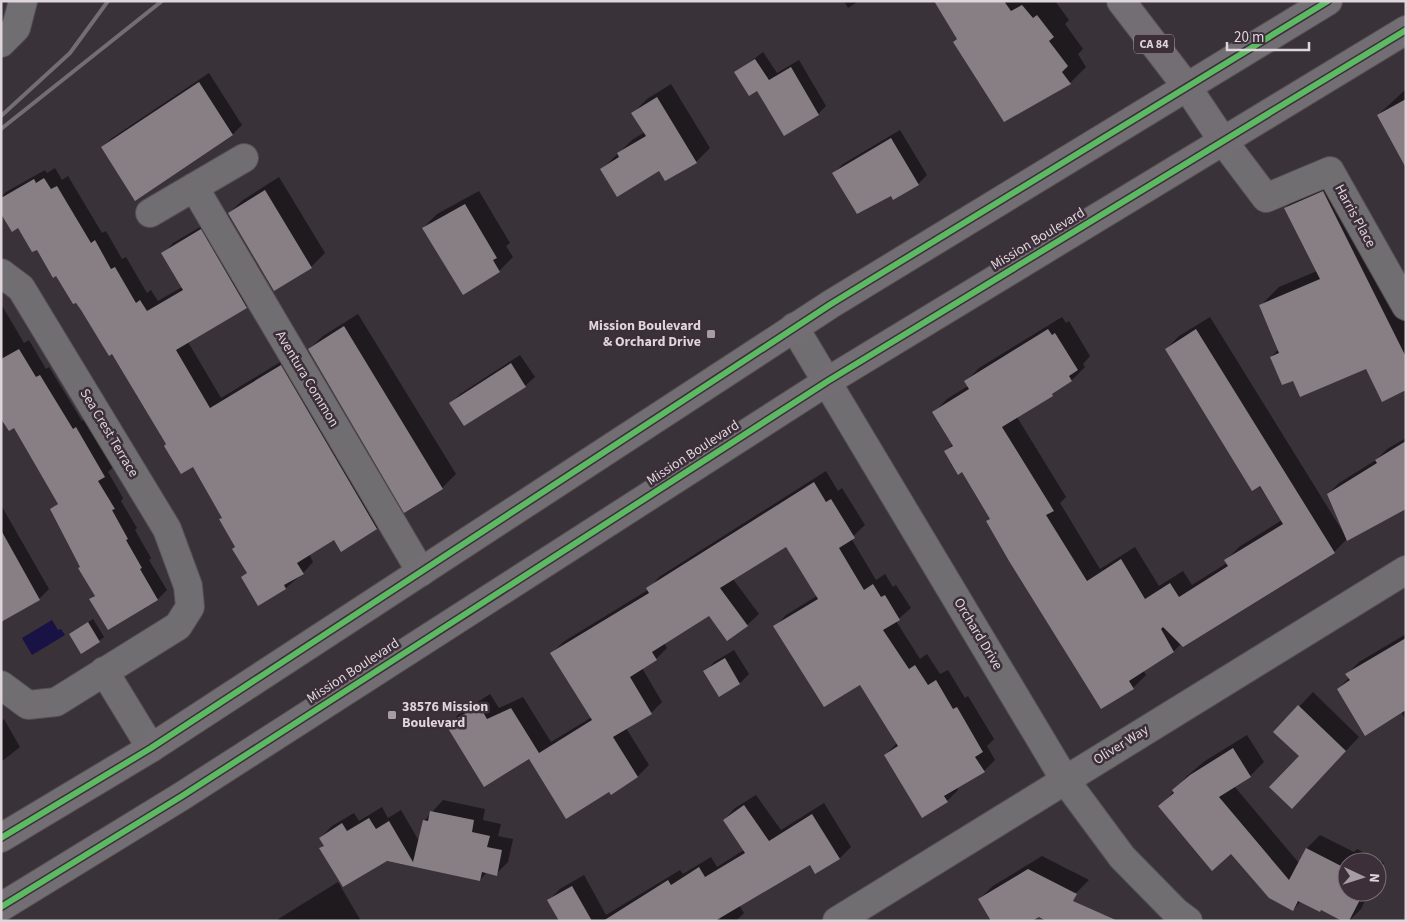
<svg xmlns="http://www.w3.org/2000/svg" width="1407" height="922" viewBox="0 0 1407 922" font-family="'Source Sans 3',sans-serif">
	<rect width="100%" height="100%" fill="#393238"/>
	<path fill="#191244" d="M 52,620 L 58,630 L 61,629 L 65,635 L 32,655 L 22,638 Z"/>
	<path fill="#0007" d="M 844,1 L 859,1 L 848,8 Z
		M 935,1 L 1055,1 L 1069,20 L 1065,24 L 1083,49 L 1078,54 L 1086,67 L 1070,83 L 958,38 Z
		M 763,52 L 777,73 L 799,60 L 826,106 L 818,114 L 757,89 L 736,73 Z
		M 209,73 L 242,125 L 233,134 L 135,199 L 102,147 L 112,138 Z
		M 671,84 L 710,148 L 696,162 L 660,170 L 602,169 L 632,140 L 645,132 L 633,113 L 647,99 Z
		M 1406,89 L 1406,166 L 1378,115 Z
		M 900,130 L 927,175 L 918,184 L 891,195 L 834,173 L 843,164 Z
		M 55,168 L 62,180 L 68,176 L 102,233 L 106,231 L 122,259 L 126,257 L 147,293 L 151,290 L 158,301 L 182,287 L 163,254 L 173,243 L 212,220 L 257,296 L 246,307 L 188,342 L 221,398 L 292,355 L 387,517 L 377,528 L 341,550 L 334,539 L 309,554 L 313,562 L 303,573 L 286,588 L 258,604 L 243,577 L 248,572 L 220,519 L 223,517 L 194,465 L 37,248 L 19,227 L 1,212 L 1,197 L 6,192 L 45,170 L 47,173 Z
		M 1342,173 L 1406,301 L 1406,388 L 1366,367 L 1294,379 L 1271,357 L 1279,349 L 1261,305 L 1279,287 L 1317,271 L 1285,208 L 1304,189 Z
		M 279,177 L 325,253 L 311,267 L 229,213 L 243,200 Z
		M 479,191 L 510,243 L 506,246 L 513,257 L 499,271 L 423,228 L 437,214 Z
		M 1,304 L 24,343 L 29,340 L 46,369 L 49,367 L 82,421 L 86,419 L 113,467 L 108,472 L 123,498 L 121,501 L 137,528 L 135,530 L 151,558 L 149,560 L 167,590 L 158,599 L 91,600 L 95,595 L 52,510 L 59,502 L 15,426 L 1,416 Z
		M 358,314 L 456,474 L 442,488 L 309,349 L 323,336 Z
		M 1062,317 L 1066,323 L 1069,321 L 1090,356 L 1083,364 L 1085,367 L 1072,380 L 1017,417 L 1066,497 L 1060,503 L 1100,569 L 1135,547 L 1159,586 L 1183,571 L 1192,585 L 1227,563 L 1226,560 L 1239,547 L 1282,520 L 1166,349 L 1179,336 L 1210,317 L 1343,532 L 1328,494 L 1339,483 L 1376,460 L 1387,449 L 1406,438 L 1406,507 L 1347,539 L 1334,552 L 1182,643 L 1174,651 L 1143,670 L 1146,675 L 1133,688 L 988,521 L 991,518 L 962,471 L 946,451 L 953,444 L 934,412 L 947,399 L 968,386 L 966,381 L 979,368 Z
		M 520,355 L 535,377 L 525,386 L 451,403 L 460,394 Z
		M 826,471 L 838,491 L 842,488 L 865,525 L 851,538 L 876,580 L 885,574 L 893,587 L 896,585 L 911,608 L 896,621 L 920,659 L 927,654 L 940,674 L 948,670 L 965,698 L 968,696 L 994,739 L 987,746 L 995,760 L 984,771 L 957,787 L 958,790 L 947,801 L 885,755 L 897,743 L 861,683 L 775,627 L 786,615 L 817,596 L 786,546 L 733,579 L 759,614 L 747,625 L 727,640 L 709,615 L 664,643 L 667,648 L 656,659 L 642,668 L 662,702 L 651,713 L 626,728 L 649,765 L 638,776 L 611,793 L 448,725 L 459,714 L 490,694 L 499,708 L 523,697 L 551,742 L 592,717 L 552,653 L 563,642 L 648,590 L 659,577 Z
		M 1,505 L 49,589 L 39,599 L 8,617 L 1,605 Z
		M 93,619 L 104,637 L 99,641 L 71,634 Z
		M 1406,634 L 1406,720 L 1401,712 L 1338,689 L 1349,678 L 1347,674 L 1359,662 Z
		M 734,650 L 749,674 L 740,683 L 720,696 L 705,672 L 714,662 Z
		M 1313,692 L 1359,737 L 1306,793 L 1300,756 L 1275,732 Z
		M 4,719 L 20,747 L 1,762 L 1,721 Z
		M 1247,735 L 1264,762 L 1250,776 L 1234,786 L 1299,863 L 1307,848 L 1320,835 L 1354,852 L 1357,849 L 1384,863 L 1377,877 L 1377,862 L 1347,862 L 1347,892 L 1369,892 L 1361,909 L 1349,921 L 1344,921 L 1301,901 L 1293,910 L 1232,852 L 1160,807 L 1187,776 L 1205,761 Z
		M 756,795 L 781,830 L 824,803 L 851,847 L 840,858 L 816,873 L 810,863 L 739,905 L 744,913 L 736,921 L 561,921 L 549,900 L 560,889 L 584,875 L 606,915 L 680,870 L 683,874 L 711,857 L 717,867 L 744,850 L 724,820 L 735,808 Z
		M 443,800 L 485,809 L 483,820 L 501,824 L 498,836 L 513,839 L 508,862 L 496,874 L 487,872 L 480,880 L 321,848 L 325,845 L 320,838 L 332,826 L 354,813 L 359,821 L 382,807 L 388,818 L 401,810 L 419,841 L 424,821 Z
		M 1042,856 L 1089,880 L 1076,893 L 1030,921 L 979,899 L 993,886 Z
		M 338,882 L 361,921 L 275,921 Z"/>
	<path fill="#877f83" d="M 934,1 L 1004,1 L 1011,11 L 1022,5 L 1033,18 L 1037,15 L 1054,37 L 1049,41 L 1068,66 L 1062,72 L 1071,84 L 1004,122 L 953,42 L 957,39 Z
		M 755,59 L 769,80 L 791,67 L 819,115 L 784,136 L 757,91 L 749,96 L 734,72 Z
		M 199,82 L 233,135 L 135,201 L 101,147 Z
		M 657,97 L 697,163 L 665,181 L 659,171 L 617,197 L 600,169 L 619,157 L 617,153 L 646,136 L 631,113 Z
		M 1406,99 L 1406,168 L 1377,115 Z
		M 891,138 L 919,185 L 893,200 L 891,196 L 857,214 L 832,173 Z
		M 44,178 L 51,189 L 57,186 L 91,243 L 95,240 L 111,269 L 115,267 L 136,303 L 140,300 L 147,311 L 183,290 L 161,253 L 201,229 L 247,308 L 176,350 L 210,408 L 281,365 L 377,529 L 341,552 L 334,540 L 297,563 L 304,574 L 284,585 L 286,589 L 258,606 L 241,577 L 247,573 L 232,549 L 235,547 L 219,519 L 222,518 L 193,467 L 181,474 L 164,446 L 166,444 L 112,354 L 109,356 L 81,310 L 76,303 L 73,304 L 56,276 L 53,278 L 37,250 L 32,252 L 18,228 L 12,232 L 1,214 L 1,198 L 34,179 L 36,183 Z
		M 265,190 L 312,268 L 274,291 L 228,213 Z
		M 1323,191 L 1406,357 L 1406,390 L 1382,402 L 1366,369 L 1300,397 L 1293,381 L 1282,385 L 1270,357 L 1279,353 L 1259,305 L 1320,279 L 1284,208 Z
		M 465,204 L 497,258 L 493,260 L 500,272 L 463,295 L 422,228 Z
		M 344,326 L 443,489 L 404,513 L 308,349 Z
		M 1048,329 L 1052,335 L 1055,333 L 1078,370 L 1069,376 L 1072,381 L 1052,394 L 1053,396 L 1002,427 L 1054,511 L 1046,515 L 1087,581 L 1121,559 L 1145,599 L 1170,583 L 1179,597 L 1228,566 L 1224,560 L 1283,524 L 1260,486 L 1252,491 L 1165,349 L 1196,329 L 1335,553 L 1183,647 L 1163,627 L 1161,629 L 1174,652 L 1129,681 L 1134,689 L 1101,709 L 1009,561 L 986,521 L 990,519 L 962,472 L 958,475 L 944,451 L 953,446 L 932,412 L 969,389 L 964,381 Z
		M 19,349 L 36,377 L 40,375 L 73,429 L 76,427 L 105,477 L 98,481 L 115,509 L 112,510 L 128,539 L 126,540 L 142,568 L 140,569 L 158,600 L 108,630 L 89,599 L 95,596 L 78,568 L 80,567 L 50,509 L 58,504 L 14,428 L 9,431 L 1,419 L 1,359 Z
		M 511,363 L 526,387 L 464,426 L 449,403 Z
		M 1406,441 L 1406,509 L 1347,541 L 1327,494 L 1377,463 L 1375,460 Z
		M 814,482 L 826,502 L 831,499 L 855,538 L 839,548 L 864,590 L 873,584 L 881,597 L 885,595 L 900,620 L 883,630 L 909,669 L 915,665 L 928,685 L 936,680 L 953,709 L 957,707 L 983,752 L 975,757 L 985,772 L 944,796 L 948,802 L 922,818 L 884,755 L 898,746 L 860,685 L 824,707 L 773,626 L 818,599 L 786,547 L 720,588 L 748,626 L 727,641 L 709,616 L 652,652 L 657,660 L 630,677 L 652,714 L 613,737 L 638,777 L 611,795 L 609,792 L 566,819 L 529,759 L 484,787 L 446,725 L 479,705 L 487,719 L 511,708 L 539,753 L 592,720 L 550,653 L 649,593 L 646,588 Z
		M 1,530 L 40,600 L 1,622 Z
		M 88,622 L 100,642 L 81,654 L 69,634 Z
		M 1406,638 L 1406,710 L 1365,736 L 1337,689 L 1350,680 L 1345,674 Z
		M 725,658 L 740,684 L 719,697 L 703,671 Z
		M 1298,705 L 1346,751 L 1292,809 L 1269,787 L 1299,756 L 1273,732 Z
		M 1233,748 L 1251,777 L 1219,797 L 1289,880 L 1306,848 L 1347,869 L 1347,892 L 1364,892 L 1349,921 L 1342,921 L 1321,910 L 1320,912 L 1298,901 L 1293,911 L 1269,898 L 1231,854 L 1212,871 L 1158,806 L 1174,793 L 1172,790 L 1190,775 Z
		M 744,805 L 769,841 L 812,814 L 840,859 L 815,874 L 810,865 L 715,921 L 603,921 L 668,880 L 671,885 L 699,867 L 705,877 L 745,853 L 723,820 Z
		M 430,811 L 474,820 L 472,832 L 490,836 L 487,847 L 502,850 L 497,876 L 482,872 L 480,881 L 387,861 L 343,887 L 319,848 L 324,846 L 319,838 L 342,823 L 347,831 L 369,818 L 376,829 L 389,821 L 413,862 L 423,820 L 428,821 Z
		M 1028,869 L 1077,894 L 1073,901 L 1118,921 L 1046,921 L 1039,917 L 1032,921 L 991,921 L 978,899 Z
		M 572,886 L 592,921 L 559,921 L 547,900 Z"/>
	<g fill="none" stroke-linecap="round" stroke-linejoin="round">
		<g stroke="#565055" stroke-width="30">
			<path id="minor" d="M 1,43 L 16,28 L 23,1
				M 1223,141 L 1266,198 L 1330,171 L 1406,306
				M 194,187 L 421,572
				M 150,213 L 244,158
				M 1,273 L 21,288 L 167,529 L 188,586 L 190,607 L 178,626 L 56,702 L 28,705 L 1,685
				M 794,327 L 1065,780 L 1122,857 L 1176,912 L 1188,921
				M 104,671 L 151,748
				M 837,921 L 1406,570"/>
		</g>
		<g stroke="#565055" stroke-width="30">
			<path id="primary" d="M 1121,1 L 1187,87 L 1223,141
				M 1,838 L 151,748 L 831,304 L 1328,1
				M 1,907 L 182,796 L 828,381 L 1406,30"/>
		</g>
		<use href="#minor" stroke="#706e71" stroke-width="28"/>
		<use href="#primary" stroke="#726e74" stroke-width="28"/>
		<path stroke="#726e72" stroke-width="4" d="M 1,116 L 70,53 L 108,1
			M 1,129 L 162,1"/>
		<g stroke="#3c2f39" stroke-width="9">
			<path id="cycleway" d="M 1,838 L 151,748 L 831,304 L 1328,1
				M 1,907 L 182,796 L 828,381 L 1406,30"/>
		</g>
		<use href="#cycleway" stroke="#5cba63" stroke-width="6"/>
	</g>
	<g fill="#a59da3" stroke="#3c2f39" stroke-width="2">
		<rect x="706" y="329" width="10" height="10" rx="2.5"/>
		<rect x="387" y="710" width="10" height="10" rx="2.5"/>
	</g>
	<g text-anchor="middle" dominant-baseline="central" stroke-width="5" stroke-linejoin="round" paint-order="stroke">
		<rect fill="#3c2f39" stroke="#aea4ab" stroke-width="1" x="1134" y="34.5" width="40" height="19" rx="4"/>
		<g font-size="12" font-weight="bold" fill="#dfd6dc">
			<text x="1154" y="44">CA 84</text>
		</g>
		<g font-size="14" fill="#dfd6dc" stroke="#3c2f39">
			<text transform="translate(1355 216) rotate(61)">Harris Place</text>
			<text transform="translate(1038 239) rotate(-31)">Mission Boulevard</text>
			<text transform="translate(307 379) rotate(59)">Aventura Common</text>
			<text transform="translate(109 433) rotate(59)">Sea Crest Terrace</text>
			<text transform="translate(693 453) rotate(-33)">Mission Boulevard</text>
			<text transform="translate(978 634) rotate(59)">Orchard Drive</text>
			<text transform="translate(353 671) rotate(-33)">Mission Boulevard</text>
			<text transform="translate(1121 745) rotate(-32)">Oliver Way</text>
		</g>
		<g font-size="14" font-weight="bold" fill="#dfd6dc" stroke="#3c2f39" text-anchor="end">
			<text x="701" y="326">Mission Boulevard<tspan x="701" dy="16">&amp; Orchard Drive</tspan></text>
			<text x="402" y="707" text-anchor="start">38576 Mission<tspan x="402" dy="16">Boulevard</tspan></text>
		</g>
	</g>
	<rect width="1407" height="922" fill="none" stroke="#dfd6dc" stroke-width="5"/>
	<g transform="translate(1362 877) rotate(94)"><circle r="24" fill="#3c2f39" stroke="#7d727a"/>
	<path d="M0-4L9 19L0 12L-9 19Z" fill="#a59da3"/>
	<text y="-8" font-size="14" font-weight="bold" text-anchor="middle" fill="#dfd6dc">N</text>
	</g>
	<path d="M1227 42v8h82v-8" fill="none" stroke="#dfd6dc" stroke-width="2.5"/>
	<text x="1234" y="42" font-size="15" fill="#dfd6dc" stroke="#3c2f39" stroke-width="4" paint-order="stroke">20 m</text>
</svg>
